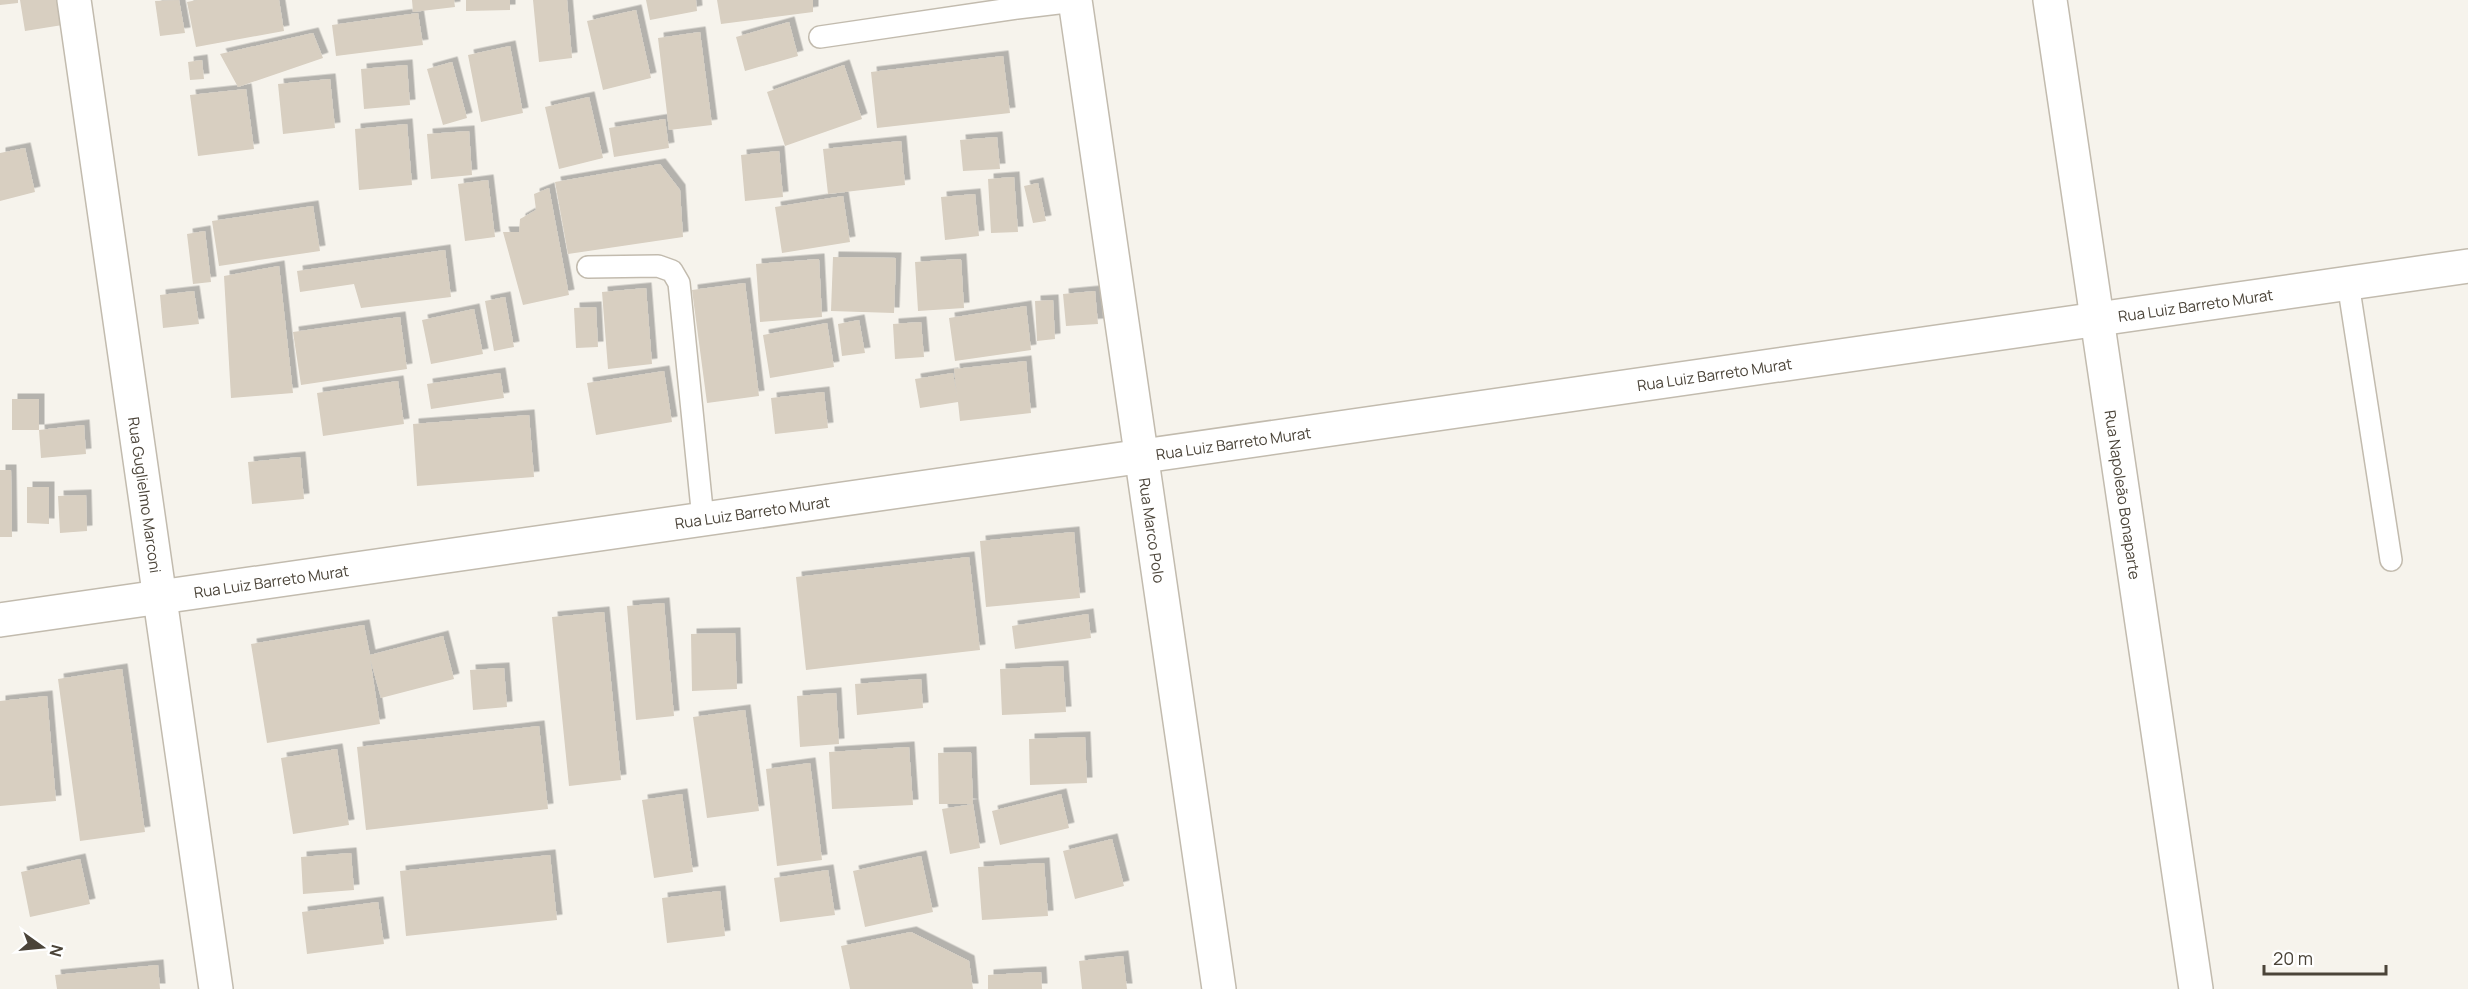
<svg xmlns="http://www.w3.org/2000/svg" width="2468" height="989" viewBox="0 0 2468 989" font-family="Manrope,sans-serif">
	<defs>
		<filter id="shadow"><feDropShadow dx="5.5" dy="-5.5" stdDeviation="0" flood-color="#0004"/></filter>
	</defs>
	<rect width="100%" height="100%" fill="#f6f3ec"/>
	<path fill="#d8cfc1" filter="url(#shadow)" d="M 0,0 L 18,0 L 18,3 L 0,5 Z
		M 20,0 L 71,0 L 75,23 L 25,31 Z
		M 179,0 L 185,33 L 160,36 L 155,1 Z
		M 197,0 L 279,0 L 284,31 L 196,47 L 187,2 Z
		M 412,0 L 454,0 L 455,7 L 413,12 Z
		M 466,0 L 510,0 L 510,10 L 466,11 Z
		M 533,0 L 567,0 L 572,58 L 539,62 Z
		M 646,0 L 696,0 L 697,11 L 650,20 Z
		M 717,0 L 813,0 L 813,12 L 721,24 Z
		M 636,10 L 651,78 L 603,90 L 587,21 Z
		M 418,13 L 423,45 L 336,56 L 332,25 Z
		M 789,22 L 798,56 L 745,71 L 736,37 Z
		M 700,32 L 712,125 L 669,130 L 658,38 Z
		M 313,33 L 323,58 L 238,87 L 220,54 Z
		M 510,46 L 523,113 L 481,122 L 468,55 Z
		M 1003,56 L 1010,113 L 877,128 L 871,72 Z
		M 202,60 L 204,79 L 190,80 L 188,62 Z
		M 452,62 L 467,118 L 443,125 L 427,69 Z
		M 407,65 L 410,105 L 364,109 L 361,69 Z
		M 844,65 L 862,119 L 785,146 L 767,92 Z
		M 330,79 L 335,128 L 283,134 L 278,84 Z
		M 246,89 L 254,149 L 198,156 L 190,95 Z
		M 589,97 L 603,158 L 559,169 L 545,107 Z
		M 665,119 L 669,148 L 614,157 L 609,128 Z
		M 407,124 L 412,185 L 359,190 L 355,129 Z
		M 469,131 L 472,175 L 431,179 L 427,134 Z
		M 997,137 L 1000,169 L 963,171 L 960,140 Z
		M 901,141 L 905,185 L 828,194 L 823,149 Z
		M 25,148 L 35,192 L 0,201 L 0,153 Z
		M 779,151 L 783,197 L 745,201 L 741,155 Z
		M 660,164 L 680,190 L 683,237 L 568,254 L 555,182 Z
		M 1014,177 L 1018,232 L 991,233 L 988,179 Z
		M 488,180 L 495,237 L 465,241 L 458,184 Z
		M 1038,183 L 1046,221 L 1033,223 L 1024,186 Z
		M 549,188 L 569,295 L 523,305 L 503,232 L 519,232 L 520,219 L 536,210 L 534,194 Z
		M 975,194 L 979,236 L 945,240 L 941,197 Z
		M 843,196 L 850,242 L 782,253 L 775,207 Z
		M 313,206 L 320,251 L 219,266 L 212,221 Z
		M 205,231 L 211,282 L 193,284 L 187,234 Z
		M 445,250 L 451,297 L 361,308 L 354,284 L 300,292 L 297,271 Z
		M 833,257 L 896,258 L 894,313 L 831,311 Z
		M 819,259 L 822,317 L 760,322 L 756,264 Z
		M 961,259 L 964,308 L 918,311 L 915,262 Z
		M 279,266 L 293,393 L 231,398 L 224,276 Z
		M 745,283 L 759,396 L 707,403 L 692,290 Z
		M 646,288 L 652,364 L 608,369 L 602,292 Z
		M 194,291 L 199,324 L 163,328 L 160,295 Z
		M 1095,291 L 1098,324 L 1066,326 L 1063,294 Z
		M 505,297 L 514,347 L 494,351 L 485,301 Z
		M 1053,300 L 1055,339 L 1037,341 L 1035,301 Z
		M 1026,306 L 1031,350 L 955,361 L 949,318 Z
		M 596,307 L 598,347 L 576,348 L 574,308 Z
		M 474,309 L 483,354 L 431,364 L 422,320 Z
		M 400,317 L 407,369 L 301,385 L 293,332 Z
		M 859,320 L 865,353 L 842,356 L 838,324 Z
		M 921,322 L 924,357 L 895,359 L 893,324 Z
		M 827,323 L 834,367 L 770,378 L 763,335 Z
		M 1026,361 L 1031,413 L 960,421 L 958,402 L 920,408 L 915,379 L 953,373 L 957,396 L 954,369 Z
		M 664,371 L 672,422 L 596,435 L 587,383 Z
		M 500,373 L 504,398 L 431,409 L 427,384 Z
		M 398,381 L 404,424 L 323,436 L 317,393 Z
		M 824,392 L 828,428 L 775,434 L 771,398 Z
		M 12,399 L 39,399 L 39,430 L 84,425 L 86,454 L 41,458 L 39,430 L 12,430 Z
		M 529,415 L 534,477 L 417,486 L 413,424 Z
		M 300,457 L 304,499 L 252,504 L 248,462 Z
		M 0,470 L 11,470 L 12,537 L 0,537 Z
		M 27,487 L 49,487 L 49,524 L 27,523 Z
		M 86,495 L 87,531 L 60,533 L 58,496 Z
		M 1074,532 L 1080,598 L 986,607 L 980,541 Z
		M 969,557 L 980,650 L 806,670 L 796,577 Z
		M 664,603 L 674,716 L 636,720 L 627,606 Z
		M 604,612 L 621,780 L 569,786 L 552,617 Z
		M 1088,614 L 1091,638 L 1015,649 L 1012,626 Z
		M 364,625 L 370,655 L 443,636 L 454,679 L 381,698 L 370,658 L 380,724 L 267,743 L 251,644 Z
		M 735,633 L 737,689 L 692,691 L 691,634 Z
		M 1063,666 L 1066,712 L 1002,715 L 1000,669 Z
		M 504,668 L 507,707 L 473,710 L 470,670 Z
		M 122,669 L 145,832 L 80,841 L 58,679 Z
		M 921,679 L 923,708 L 857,715 L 855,684 Z
		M 836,693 L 839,744 L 800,747 L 797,696 Z
		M 47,696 L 56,801 L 0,806 L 0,701 Z
		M 745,710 L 759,811 L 707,818 L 693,717 Z
		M 539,726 L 548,809 L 366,830 L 357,747 Z
		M 1085,737 L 1087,783 L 1030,785 L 1029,739 Z
		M 909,747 L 913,805 L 832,809 L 829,752 Z
		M 337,749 L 349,825 L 293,834 L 281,758 Z
		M 971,752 L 973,804 L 939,804 L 938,753 Z
		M 810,763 L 822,860 L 777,866 L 766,769 Z
		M 682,794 L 693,872 L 654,878 L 642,800 Z
		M 1061,794 L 1069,828 L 1000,845 L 992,811 Z
		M 973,804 L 980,848 L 950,854 L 942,809 Z
		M 1112,839 L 1124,886 L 1075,899 L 1063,851 Z
		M 351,853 L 354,890 L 303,894 L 301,857 Z
		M 550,855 L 557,920 L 406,936 L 400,871 Z
		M 921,856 L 933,912 L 865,927 L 853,871 Z
		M 80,859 L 90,904 L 30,917 L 21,872 Z
		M 1044,863 L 1048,916 L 982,920 L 978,867 Z
		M 828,870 L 835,915 L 780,922 L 774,878 Z
		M 720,891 L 725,936 L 667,943 L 662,898 Z
		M 378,902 L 384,944 L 307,954 L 302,912 Z
		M 911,932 L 969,961 L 973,989 L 850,989 L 841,946 Z
		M 1123,956 L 1127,989 L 1082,989 L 1079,961 Z
		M 158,965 L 160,989 L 57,989 L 55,975 Z
		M 1041,972 L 1042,989 L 988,989 L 988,975 Z"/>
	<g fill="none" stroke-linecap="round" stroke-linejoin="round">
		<g stroke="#c2bbae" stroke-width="24">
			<path id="service" d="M 820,37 L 1017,8 L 1075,1
				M 588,267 L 658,266 L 672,271 L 679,283 L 703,519
				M 2348,283 L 2391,560"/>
		</g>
		<g stroke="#c2bbae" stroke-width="36">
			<g id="minor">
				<path id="s1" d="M 74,0 L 216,989"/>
				<path id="s2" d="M 1075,0 L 1219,989"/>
				<path id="s3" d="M 2050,0 L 2196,989"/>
				<path id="s4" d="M 0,620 L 2468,266"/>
			</g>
		</g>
		<use href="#service" stroke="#fff" stroke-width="21"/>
		<use href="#minor" stroke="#fff" stroke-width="33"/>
	</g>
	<g text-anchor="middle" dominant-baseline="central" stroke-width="5" stroke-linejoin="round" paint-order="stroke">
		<g font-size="15" fill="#4b4439" stroke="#fff">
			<text stroke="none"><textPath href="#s4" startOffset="2218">Rua Luiz Barreto Murat</textPath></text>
			<text stroke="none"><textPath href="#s4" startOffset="1732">Rua Luiz Barreto Murat</textPath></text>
			<text stroke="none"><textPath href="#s4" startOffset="1246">Rua Luiz Barreto Murat</textPath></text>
			<text stroke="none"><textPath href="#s3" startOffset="500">Rua Napoleão Bonaparte</textPath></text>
			<text stroke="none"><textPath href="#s1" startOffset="500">Rua Guglielmo Marconi</textPath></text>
			<text stroke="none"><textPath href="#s4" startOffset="760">Rua Luiz Barreto Murat</textPath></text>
			<text stroke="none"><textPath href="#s2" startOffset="536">Rua Marco Polo</textPath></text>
			<text stroke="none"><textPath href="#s4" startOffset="274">Rua Luiz Barreto Murat</textPath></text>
		</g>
	</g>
	<g transform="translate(42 947) rotate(105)" stroke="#ffffff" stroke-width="4.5" paint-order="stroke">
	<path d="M0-4.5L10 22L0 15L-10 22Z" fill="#4b4439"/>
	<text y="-9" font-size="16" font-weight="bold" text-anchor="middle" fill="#4b4439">N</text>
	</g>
	<path d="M2264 965v9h122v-9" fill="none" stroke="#4b4439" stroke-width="3"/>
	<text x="2273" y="965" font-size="18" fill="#4b4439" stroke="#ffffff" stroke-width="4.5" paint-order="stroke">20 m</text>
</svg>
